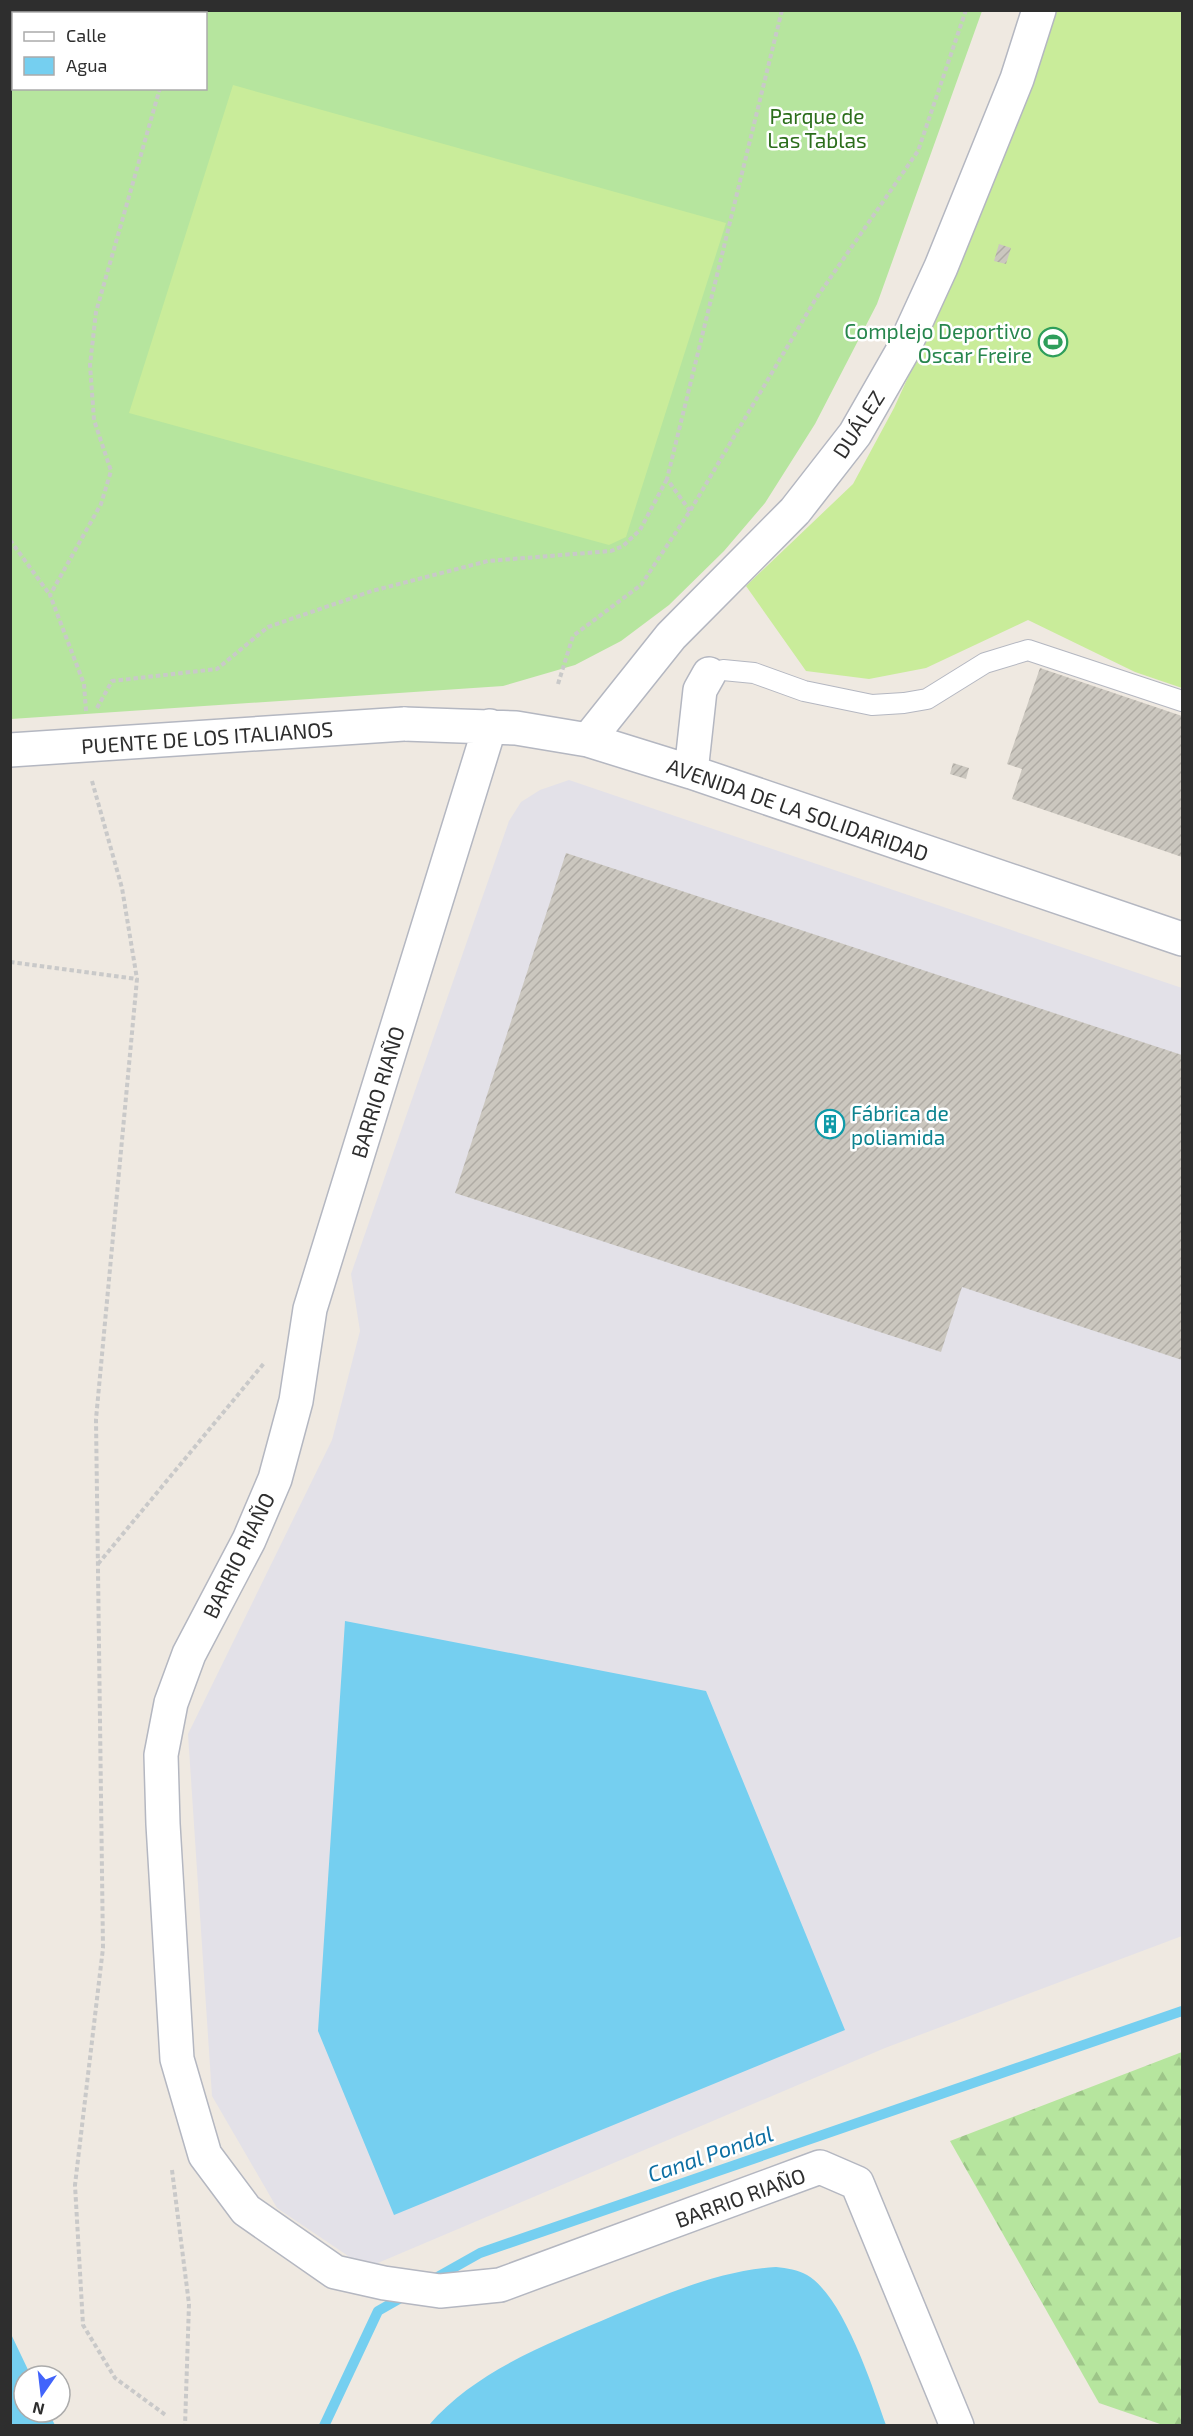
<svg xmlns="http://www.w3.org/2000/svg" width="1193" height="2436" viewBox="0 0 1193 2436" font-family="'Exo 2',sans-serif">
	<defs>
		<pattern id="forest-firs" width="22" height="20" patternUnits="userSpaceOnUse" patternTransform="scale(1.5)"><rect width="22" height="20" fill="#b6e59e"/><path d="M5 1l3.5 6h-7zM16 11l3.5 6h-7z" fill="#9dc588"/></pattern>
		<pattern id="building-hatch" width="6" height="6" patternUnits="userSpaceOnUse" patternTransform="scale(1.5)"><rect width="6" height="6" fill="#cbc7bf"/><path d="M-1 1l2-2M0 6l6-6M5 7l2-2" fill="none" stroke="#afaba4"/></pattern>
	</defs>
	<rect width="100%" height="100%" fill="#efe9e1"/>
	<path fill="#e3e1e8" d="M 569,780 L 1182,988 L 1182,1936 L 885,2048 L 366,2268 L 277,2208 L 212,2096 L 188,1734 L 332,1440 L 360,1331 L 351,1274 L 509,821 L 521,802 L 540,790 Z"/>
	<path fill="#b6e59e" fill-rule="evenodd" d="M 11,11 L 982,11 L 877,304 L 815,424 L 765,503 L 724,551 L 669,605 L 621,641 L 575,665 L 503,686 L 11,719 ZM 14,14 L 206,14 L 206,88 L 14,88 Z"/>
	<path fill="url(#forest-firs)" d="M 1182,2052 L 1182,2425 L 1163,2425 L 1099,2403 L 950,2141 Z"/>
	<path fill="#c9ec9a" d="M 1051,11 L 1182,11 L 1182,688 L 1135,672 L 1028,620 L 926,668 L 869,679 L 806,671 L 746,586 L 853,484 L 894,408 L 954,276 Z
		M 233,85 L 726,223 L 626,537 L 609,545 L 129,413 Z"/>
	<path fill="#75cff0" d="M 345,1621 L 706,1691 L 845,2030 L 394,2215 L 318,2031 Z
		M 776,2267 C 787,2268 798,2270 807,2275 C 844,2297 872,2386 886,2425 L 429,2425 C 476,2370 550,2343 615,2315 C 667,2294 720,2270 776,2267 Z
		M 10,2332 L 31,2376 L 24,2376 L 24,2412 L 48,2412 L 55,2425 L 11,2425 Z"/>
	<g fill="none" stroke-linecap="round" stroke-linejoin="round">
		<path stroke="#75cff0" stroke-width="10" d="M 432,2280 L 480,2253 L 1182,2011
			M 324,2426 L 378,2311 L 406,2295"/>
	</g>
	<path fill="url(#building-hatch)" d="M 999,244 L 1011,248 L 1006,264 L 994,261 Z
		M 1040,668 L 1182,716 L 1182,857 L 1012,799 L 1022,769 L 1007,764 Z
		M 953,763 L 969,768 L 966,779 L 950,774 Z
		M 566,853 L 1182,1055 L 1182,1360 L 962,1287 L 941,1352 L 455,1193 Z"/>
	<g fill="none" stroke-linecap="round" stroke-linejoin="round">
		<g stroke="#b4b7c1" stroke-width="22">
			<path id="service" d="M 709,674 L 723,670 L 754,673 L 804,691 L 872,705 L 904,703 L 927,699 L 985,663 L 1028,650 L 1182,701"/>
		</g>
		<g stroke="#b4b7c1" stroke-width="36">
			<path id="minor" d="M 404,724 L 516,728 L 588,740 L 691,772 L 1182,939
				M 490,726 L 310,1309 L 296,1401 L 275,1479 L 249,1540 L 189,1654 L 171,1703 L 161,1755 L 163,1824 L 177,2059 L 205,2155 L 246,2210 L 335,2272 L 384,2283 L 440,2291 L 500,2285 L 820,2167 L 857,2183 L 957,2426
				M 588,740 L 671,636 L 795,511 L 855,434 L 902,352 L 941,267 L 1017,79 L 1039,10
				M 691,772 L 700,690 L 709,674"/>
		</g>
		<path stroke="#c9c9c9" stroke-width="4" stroke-dasharray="4.5 3" stroke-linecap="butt" d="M 173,14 L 173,10
			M 690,511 L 667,479 L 782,10
			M 10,540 L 50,595
			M 558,684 L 573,636 L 641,585 L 690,511 L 815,300 L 918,151 L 966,10
			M 97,708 L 112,681 L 217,669 L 268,627 L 372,591 L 488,561 L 611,551 L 623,546 L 640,530 L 667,479
			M 86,711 L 84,684 L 50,595 L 101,504 L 111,471 L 94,420 L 90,365 L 96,312 L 160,88
			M 92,781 L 122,888 L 137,979 L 96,1419 L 103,1948 L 75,2185 L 83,2325 L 115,2378 L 167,2416
			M 10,962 L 137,979
			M 98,1564 L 265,1362
			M 172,2170 L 189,2304 L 185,2426"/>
		<use href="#service" stroke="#fff" stroke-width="20"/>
		<use href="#minor" stroke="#fff" stroke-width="33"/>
		<g stroke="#b4b7c1" stroke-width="36" stroke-linecap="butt">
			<path id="minor-bridge" d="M 10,750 L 404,724"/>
		</g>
		<use href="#minor-bridge" stroke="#fff" stroke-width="33"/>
	</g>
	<defs>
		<g id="stadium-ring" transform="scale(1.5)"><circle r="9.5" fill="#fff" stroke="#2e9e5b" stroke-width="1.5"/><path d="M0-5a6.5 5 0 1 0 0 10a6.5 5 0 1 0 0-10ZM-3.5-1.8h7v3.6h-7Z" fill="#2e9e5b"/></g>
		<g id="building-ring" transform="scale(1.5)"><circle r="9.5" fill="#fff" stroke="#0f9aa8" stroke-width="1.5"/><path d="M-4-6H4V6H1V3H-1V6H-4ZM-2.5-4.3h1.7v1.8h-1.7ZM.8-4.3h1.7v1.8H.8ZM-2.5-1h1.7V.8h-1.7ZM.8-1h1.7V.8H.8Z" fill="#0f9aa8"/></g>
	</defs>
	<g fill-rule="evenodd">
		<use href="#stadium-ring" x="1053" y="342"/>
		<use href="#building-ring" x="830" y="1124"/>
	</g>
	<g text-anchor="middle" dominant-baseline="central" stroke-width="5" stroke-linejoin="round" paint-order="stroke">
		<g font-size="21" fill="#2c6e1b" stroke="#fff">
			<text x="817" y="115">Parque de<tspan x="817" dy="24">Las Tablas</tspan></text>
		</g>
		<g font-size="21" fill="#27864d" stroke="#fff" text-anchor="end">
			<text x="1032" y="330">Complejo Deportivo<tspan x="1032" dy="24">Oscar Freire</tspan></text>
		</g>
		<g font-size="21" fill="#2e2e2e" stroke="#fff">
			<text transform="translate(858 424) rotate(-57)">DUÁLEZ</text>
			<text transform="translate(207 737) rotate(-4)">PUENTE DE LOS ITALIANOS</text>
			<text transform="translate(798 809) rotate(19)">AVENIDA DE LA SOLIDARIDAD</text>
			<text transform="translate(377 1092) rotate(-73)">BARRIO RIAÑO</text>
			<text transform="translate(238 1555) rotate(-64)">BARRIO RIAÑO</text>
			<text transform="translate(740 2197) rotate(-20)">BARRIO RIAÑO</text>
		</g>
		<g font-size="21" fill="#0d838f" stroke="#fff" text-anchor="start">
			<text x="851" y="1112">Fábrica de<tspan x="851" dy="24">poliamida</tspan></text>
		</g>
		<g font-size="22" font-style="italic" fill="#0d6fa3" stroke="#fff">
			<text transform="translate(710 2153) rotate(-19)">Canal Pondal</text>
		</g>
	</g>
	<rect width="1193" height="2436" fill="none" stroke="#2e2e2e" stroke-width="24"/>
	<rect x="12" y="12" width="195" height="78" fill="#ffffff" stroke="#ababab" stroke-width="1.5"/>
	<rect x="24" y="32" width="30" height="9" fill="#ffffff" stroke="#ababab" stroke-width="1.5"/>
	<text x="66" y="42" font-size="18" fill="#2e2e2e">Calle</text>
	<rect x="24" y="57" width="30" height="18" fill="#75cff0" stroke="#ababab" stroke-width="1.5"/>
	<text x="66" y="72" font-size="18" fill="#2e2e2e">Agua</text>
	<g transform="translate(42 2394) rotate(194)"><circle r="28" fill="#ffffff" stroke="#ababab" stroke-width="1.5"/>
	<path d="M0-4.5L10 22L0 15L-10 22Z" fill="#4264fb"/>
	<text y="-9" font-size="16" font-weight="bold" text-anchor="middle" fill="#2e2e2e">N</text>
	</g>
</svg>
